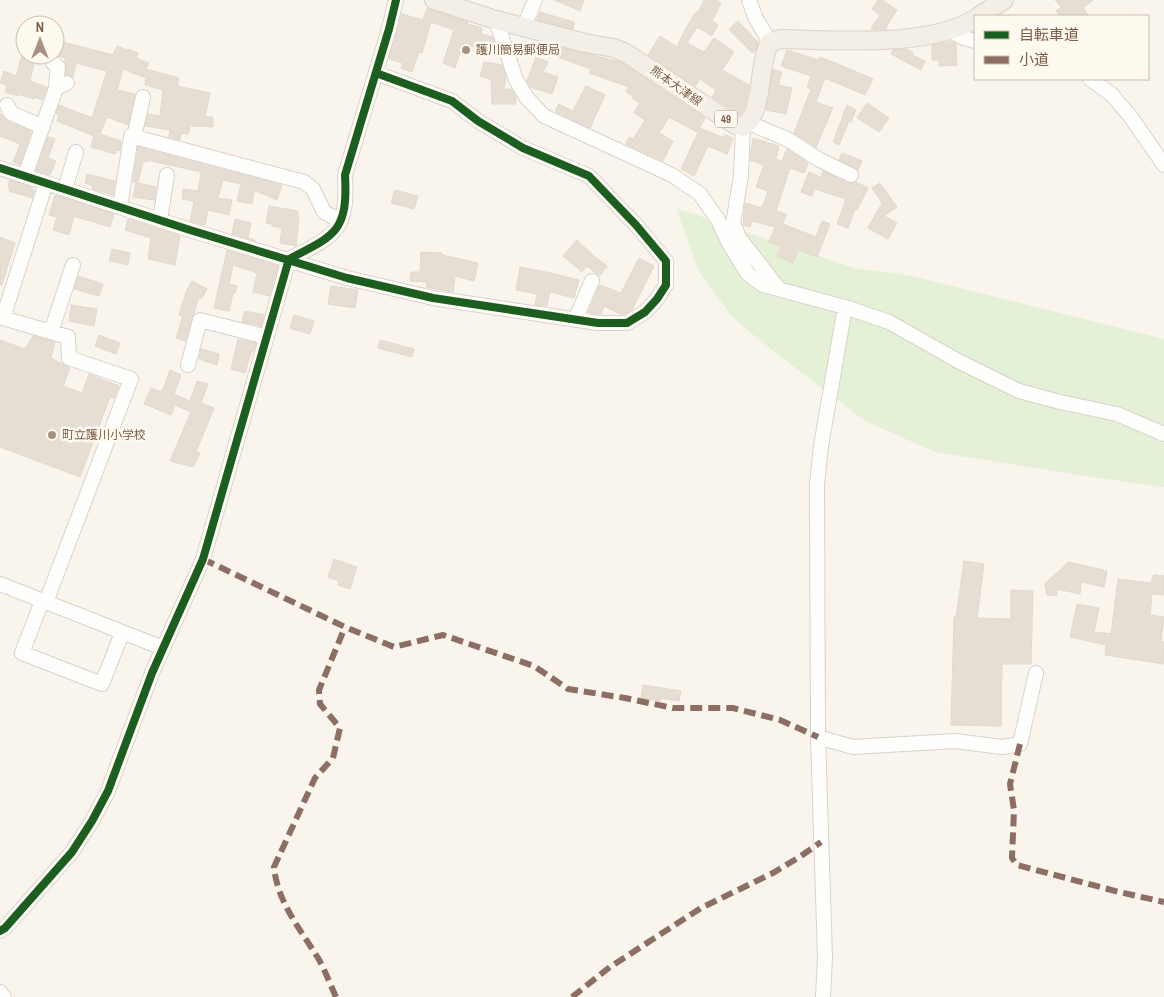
<svg xmlns="http://www.w3.org/2000/svg" width="1164" height="997" viewBox="0 0 1164 997" font-family="'Archivo Narrow','Noto Sans JP',sans-serif">
	<rect width="100%" height="100%" fill="#f9f5ed"/>
	<path fill="#e4f1d6" d="M 676,208 L 854,268 L 912,276 L 1164,339 L 1164,487 L 1091,477 L 935,452 L 865,421 L 768,347 L 732,317 L 699,272 Z"/>
	<path fill="#e6ddd3" stroke="#e2d8ce" d="M 555,0 L 584,0 L 580,11 Z
		M 704,0 L 716,0 L 721,3 L 712,21 L 718,25 L 712,36 L 697,27 L 687,43 L 704,52 L 714,38 L 734,52 L 722,70 L 749,85 L 745,106 L 740,115 L 712,97 L 716,90 L 700,79 L 695,86 L 648,55 L 660,36 L 677,47 L 686,28 L 696,12 L 698,13 Z
		M 878,0 L 882,0 L 897,10 L 886,27 L 887,29 L 874,30 L 871,28 L 880,15 L 872,9 Z
		M 1055,0 L 1093,0 L 1083,8 L 1089,16 L 1060,16 L 1056,11 L 1061,7 Z
		M 427,8 L 468,22 L 467,24 L 482,28 L 481,34 L 493,37 L 494,41 L 491,52 L 463,44 L 455,68 L 443,63 L 454,30 L 431,22 L 422,53 L 419,52 L 412,72 L 401,68 L 403,63 L 389,59 L 402,14 L 423,20 Z
		M 540,12 L 574,22 L 573,29 L 537,20 Z
		M 738,21 L 758,42 L 756,50 L 752,53 L 729,29 Z
		M 55,40 L 113,55 L 117,46 L 127,50 L 128,49 L 138,53 L 136,58 L 149,63 L 146,69 L 179,78 L 177,86 L 210,93 L 205,117 L 213,117 L 213,127 L 190,126 L 188,134 L 181,133 L 180,140 L 169,137 L 170,130 L 145,126 L 148,114 L 160,116 L 163,90 L 145,85 L 146,78 L 123,69 L 117,90 L 135,94 L 128,125 L 107,117 L 100,134 L 121,141 L 120,151 L 116,150 L 115,154 L 91,147 L 94,136 L 57,121 L 59,116 L 56,114 L 59,105 L 92,118 L 107,71 L 76,63 L 73,77 L 66,75 L 65,58 L 55,55 Z
		M 946,42 L 952,42 L 956,44 L 957,65 L 939,66 L 939,60 L 932,60 L 932,45 Z
		M 555,46 L 621,62 L 705,118 L 697,132 L 669,117 L 659,133 L 673,141 L 663,161 L 626,144 L 629,137 L 633,139 L 645,120 L 634,113 L 640,103 L 632,98 L 633,96 L 626,92 L 629,87 L 589,73 L 591,69 L 552,55 Z
		M 907,49 L 913,52 L 912,55 L 925,61 L 921,70 L 891,54 L 893,50 Z
		M 787,50 L 818,60 L 819,57 L 836,63 L 873,79 L 865,95 L 825,78 L 816,102 L 833,108 L 816,147 L 794,133 L 811,89 L 807,88 L 811,76 L 781,66 Z
		M 22,55 L 36,55 L 30,81 L 47,87 L 42,100 L 34,97 L 34,99 L 19,94 L 19,96 L 5,92 L 7,85 L 0,83 L 4,71 L 16,76 Z
		M 536,57 L 548,62 L 543,72 L 558,77 L 552,94 L 530,87 L 527,81 Z
		M 484,62 L 502,65 L 506,77 L 504,89 L 511,89 L 516,97 L 516,104 L 492,104 L 491,80 L 480,76 Z
		M 773,69 L 782,72 L 778,85 L 792,88 L 786,114 L 766,110 Z
		M 586,86 L 605,95 L 590,128 L 555,111 L 559,104 L 573,111 Z
		M 867,103 L 889,118 L 879,132 L 857,118 Z
		M 847,105 L 856,110 L 851,122 L 849,121 L 839,145 L 833,142 Z
		M 0,113 L 7,121 L 31,131 L 20,165 L 13,162 L 20,144 L 0,136 Z
		M 700,128 L 724,138 L 725,135 L 733,138 L 727,154 L 708,146 L 694,176 L 681,169 Z
		M 48,137 L 55,139 L 48,158 L 56,161 L 50,175 L 36,171 Z
		M 753,138 L 779,146 L 776,159 L 782,161 L 787,149 L 808,163 L 804,173 L 790,168 L 776,211 L 786,214 L 783,224 L 816,237 L 822,221 L 830,224 L 817,257 L 798,250 L 793,263 L 777,256 L 781,247 L 769,242 L 775,227 L 752,221 L 750,227 L 743,225 L 745,203 L 762,208 L 768,191 L 756,187 L 764,165 L 750,160 Z
		M 138,147 L 282,185 L 277,200 L 254,190 L 252,204 L 237,201 L 241,184 L 223,180 L 218,198 L 232,200 L 229,215 L 208,210 L 205,225 L 190,221 L 194,201 L 182,199 L 183,189 L 198,191 L 201,172 L 147,160 L 147,162 L 143,161 L 138,183 L 156,187 L 154,200 L 133,197 L 136,183 L 133,182 Z
		M 842,153 L 862,161 L 858,170 L 839,160 Z
		M 823,171 L 847,183 L 856,182 L 868,188 L 857,210 L 855,209 L 848,228 L 837,224 L 846,199 L 815,189 L 812,196 L 801,192 L 809,172 L 821,177 Z
		M 87,174 L 115,181 L 113,195 L 92,189 L 93,186 L 85,183 Z
		M 10,180 L 32,188 L 32,190 L 34,190 L 32,198 L 9,191 L 10,187 L 8,186 Z
		M 880,183 L 897,207 L 884,216 L 897,223 L 888,239 L 868,228 L 882,203 L 872,188 Z
		M 395,190 L 418,196 L 414,209 L 391,203 Z
		M 55,195 L 114,214 L 110,227 L 74,216 L 69,235 L 53,230 L 57,217 L 49,215 Z
		M 269,206 L 298,211 L 298,216 L 299,217 L 296,246 L 280,243 L 282,228 L 272,226 L 272,224 L 266,223 Z
		M 128,219 L 180,236 L 175,265 L 148,259 L 151,238 L 125,230 Z
		M 235,219 L 251,223 L 248,238 L 256,241 L 232,234 Z
		M 0,237 L 15,243 L 2,285 L 0,285 Z
		M 577,240 L 595,257 L 607,266 L 600,276 L 587,266 L 582,272 L 563,256 Z
		M 112,249 L 130,253 L 128,265 L 109,261 Z
		M 227,250 L 278,266 L 269,296 L 253,292 L 257,273 L 233,265 L 229,284 L 237,286 L 235,293 L 233,293 L 229,311 L 214,308 Z
		M 421,252 L 442,253 L 442,255 L 478,263 L 474,281 L 455,276 L 453,292 L 426,287 L 427,282 L 410,281 L 411,272 L 420,272 Z
		M 639,258 L 654,266 L 632,310 L 625,314 L 620,314 L 604,306 L 601,314 L 588,313 L 600,285 L 621,293 Z
		M 520,267 L 551,273 L 579,280 L 574,298 L 550,292 L 547,306 L 535,305 L 537,294 L 516,290 Z
		M 78,276 L 103,284 L 99,296 L 74,289 Z
		M 192,281 L 207,289 L 202,298 L 199,297 L 185,341 L 176,338 L 183,316 L 179,315 L 186,292 Z
		M 331,286 L 358,290 L 355,308 L 328,304 Z
		M 71,305 L 97,309 L 94,326 L 69,321 Z
		M 245,311 L 264,315 L 261,326 L 242,322 Z
		M 294,315 L 314,321 L 310,334 L 290,328 Z
		M 99,335 L 120,343 L 116,354 L 95,346 Z
		M 33,336 L 55,342 L 51,358 L 70,368 L 63,386 L 82,393 L 89,374 L 119,386 L 114,398 L 110,397 L 80,477 L 0,447 L 0,340 L 25,349 Z
		M 238,339 L 256,343 L 253,352 L 251,352 L 245,373 L 231,369 Z
		M 380,340 L 414,349 L 412,357 L 378,348 Z
		M 201,349 L 219,354 L 217,365 L 199,359 Z
		M 170,370 L 181,375 L 174,394 L 190,401 L 197,381 L 208,384 L 201,403 L 214,408 L 196,452 L 200,453 L 193,467 L 170,461 L 191,412 L 175,405 L 171,415 L 144,404 L 151,388 L 162,392 Z
		M 334,559 L 357,567 L 350,589 L 338,585 L 339,581 L 328,577 Z
		M 964,561 L 984,564 L 977,618 L 1011,619 L 1011,590 L 1033,591 L 1031,664 L 1002,664 L 1001,726 L 951,725 L 954,617 L 956,617 Z
		M 1068,562 L 1107,571 L 1104,587 L 1081,582 L 1080,594 L 1057,589 L 1057,596 L 1047,595 L 1045,584 Z
		M 1154,575 L 1164,576 L 1164,595 L 1152,594 L 1150,615 L 1164,617 L 1161,642 L 1164,642 L 1164,664 L 1105,655 L 1106,645 L 1070,637 L 1077,604 L 1099,608 L 1094,632 L 1111,634 L 1118,579 L 1150,583 Z
		M 643,685 L 681,691 L 679,701 L 660,698 L 660,701 L 641,698 Z"/>
	<g fill="none" stroke-linecap="round" stroke-linejoin="round">
		<g stroke="#d9d2cb" stroke-width="16">
			<path id="minor" d="M 749,0 L 756,19 L 770,42
				M 496,20 L 516,80 L 527,98 L 544,116 L 672,175 L 700,194 L 718,220 L 730,245 L 748,274 L 763,285 L 845,307 L 889,322 L 960,362 L 1019,391 L 1060,402 L 1117,414 L 1164,434
				M 524,27 L 535,0
				M 950,31 L 964,38 L 975,41
				M 53,63 L 58,67 L 56,88
				M 1090,79 L 1111,94 L 1130,116 L 1164,165
				M 7,105 L 11,113 L 43,127
				M 749,123 L 787,139 L 820,160 L 851,175
				M 743,127 L 741,176 L 733,224 L 740,239 L 779,289
				M 134,137 L 143,97
				M 0,168 L 190,230 L 347,278 L 433,298 L 598,323 L 627,323 L 645,312 L 657,299 L 666,285 L 666,261 L 636,225 L 589,176 L 523,148 L 478,121 L 452,101 L 376,73
				M 25,176 L 56,88 L 67,83
				M 65,189 L 76,152
				M 120,207 L 131,136 L 304,182 L 313,189 L 324,212 L 340,221
				M 160,220 L 167,175
				M 575,320 L 592,281
				M 51,332 L 73,265
				M 188,365 L 200,320 L 267,337
				M 0,584 L 163,648
				M 42,601 L 22,653 L 102,684 L 122,633
				M 46,602 L 131,379 L 69,358 L 68,337 L 3,318 L 46,183
				M 818,737 L 853,747 L 955,741 L 1002,747 L 1020,744 L 1036,673
				M 0,931 L 5,928 L 72,852 L 92,821 L 108,791 L 152,673 L 203,559 L 289,259 C 336,235 348,231 345,175 L 389,29 L 396,0
				M 0,992 L 4,997
				M 823,997 L 825,958 L 818,737 L 817,485 L 821,446 L 845,307"/>
		</g>
		<g stroke="#dad1ca" stroke-width="20">
			<path id="major" d="M 434,0 L 496,20 L 585,43 L 614,48 L 626,53 L 735,125 L 743,127 C 765,111 757,65 770,42 L 781,39 C 837,40 927,48 975,19
				M 979,16 L 1004,0"/>
		</g>
		<use href="#minor" stroke="#fefefc" stroke-width="14"/>
		<use href="#major" stroke="#f3efe6" stroke-width="18"/>
		<path stroke="#8d6e63" stroke-width="6" stroke-dasharray="12 6" stroke-linecap="butt" d="M 203,559 L 345,627 L 394,647 L 443,635 L 534,666 L 568,689 L 625,698 L 673,708 L 733,708 L 780,720 L 818,737
			M 1020,744 L 1010,784 L 1014,810 L 1012,858 L 1017,865 L 1119,892 L 1164,902
			M 336,997 C 330,984 325,970 318,958 C 300,929 277,901 274,867 L 315,778 L 333,758 L 340,728 L 320,704 L 319,690 L 345,627
			M 572,997 L 610,967 L 701,908 L 773,873 L 801,856 L 821,842"/>
		<g stroke="#fffaf0" stroke-width="11">
			<path id="cycleway" d="M 0,168 L 190,230 L 347,278 L 433,298 L 598,323 L 627,323 L 645,312 L 657,299 L 666,285 L 666,261 L 636,225 L 589,176 L 523,148 L 478,121 L 452,101 L 376,73
				M 0,931 L 5,928 L 72,852 L 92,821 L 108,791 L 152,673 L 203,559 L 289,259 C 336,235 348,231 345,175 L 389,29 L 396,0"/>
		</g>
		<use href="#cycleway" stroke="#1b5e20" stroke-width="8"/>
	</g>
	<g fill="#a79382" stroke="#fffaf0" stroke-width="2">
		<circle cx="466" cy="50" r="5"/>
		<circle cx="52" cy="435" r="5"/>
	</g>
	<g text-anchor="middle" dominant-baseline="central" stroke-width="5" stroke-linejoin="round" paint-order="stroke">
		<rect fill="#fffaf0" stroke="#a38d7b" stroke-width="1" x="715" y="110.5" width="22" height="17" rx="4"/>
		<g font-size="11" font-weight="bold" fill="#7b5e49">
			<text x="726" y="119">49</text>
		</g>
		<g font-size="12" fill="#7b5e49" stroke="#fffaf0" text-anchor="start">
			<text x="476" y="50">護川簡易郵便局</text>
			<text x="62" y="435">町立護川小学校</text>
		</g>
		<g font-size="12" fill="#7b5e49" stroke="#fffaf0">
			<text transform="translate(676 86) rotate(35)">熊本大津線</text>
		</g>
	</g>
	<rect x="974" y="15" width="175" height="65" fill="#fffaf0" stroke="#cabcad"/>
	<rect x="984" y="31" width="25" height="8" fill="#1b5e20" stroke="#cabcad"/>
	<text x="1019" y="40" font-size="15" fill="#7b5e49">自転車道</text>
	<rect x="984" y="56" width="25" height="8" fill="#8d6e63" stroke="#cabcad"/>
	<text x="1019" y="65" font-size="15" fill="#7b5e49">小道</text>
	<g transform="translate(40 40)"><circle r="24" fill="#fffaf0" stroke="#cabcad"/>
	<path d="M0-4L9 19L0 12L-9 19Z" fill="#a79382"/>
	<text y="-8" font-size="14" font-weight="bold" text-anchor="middle" fill="#7b5e49">N</text>
	</g>
</svg>
